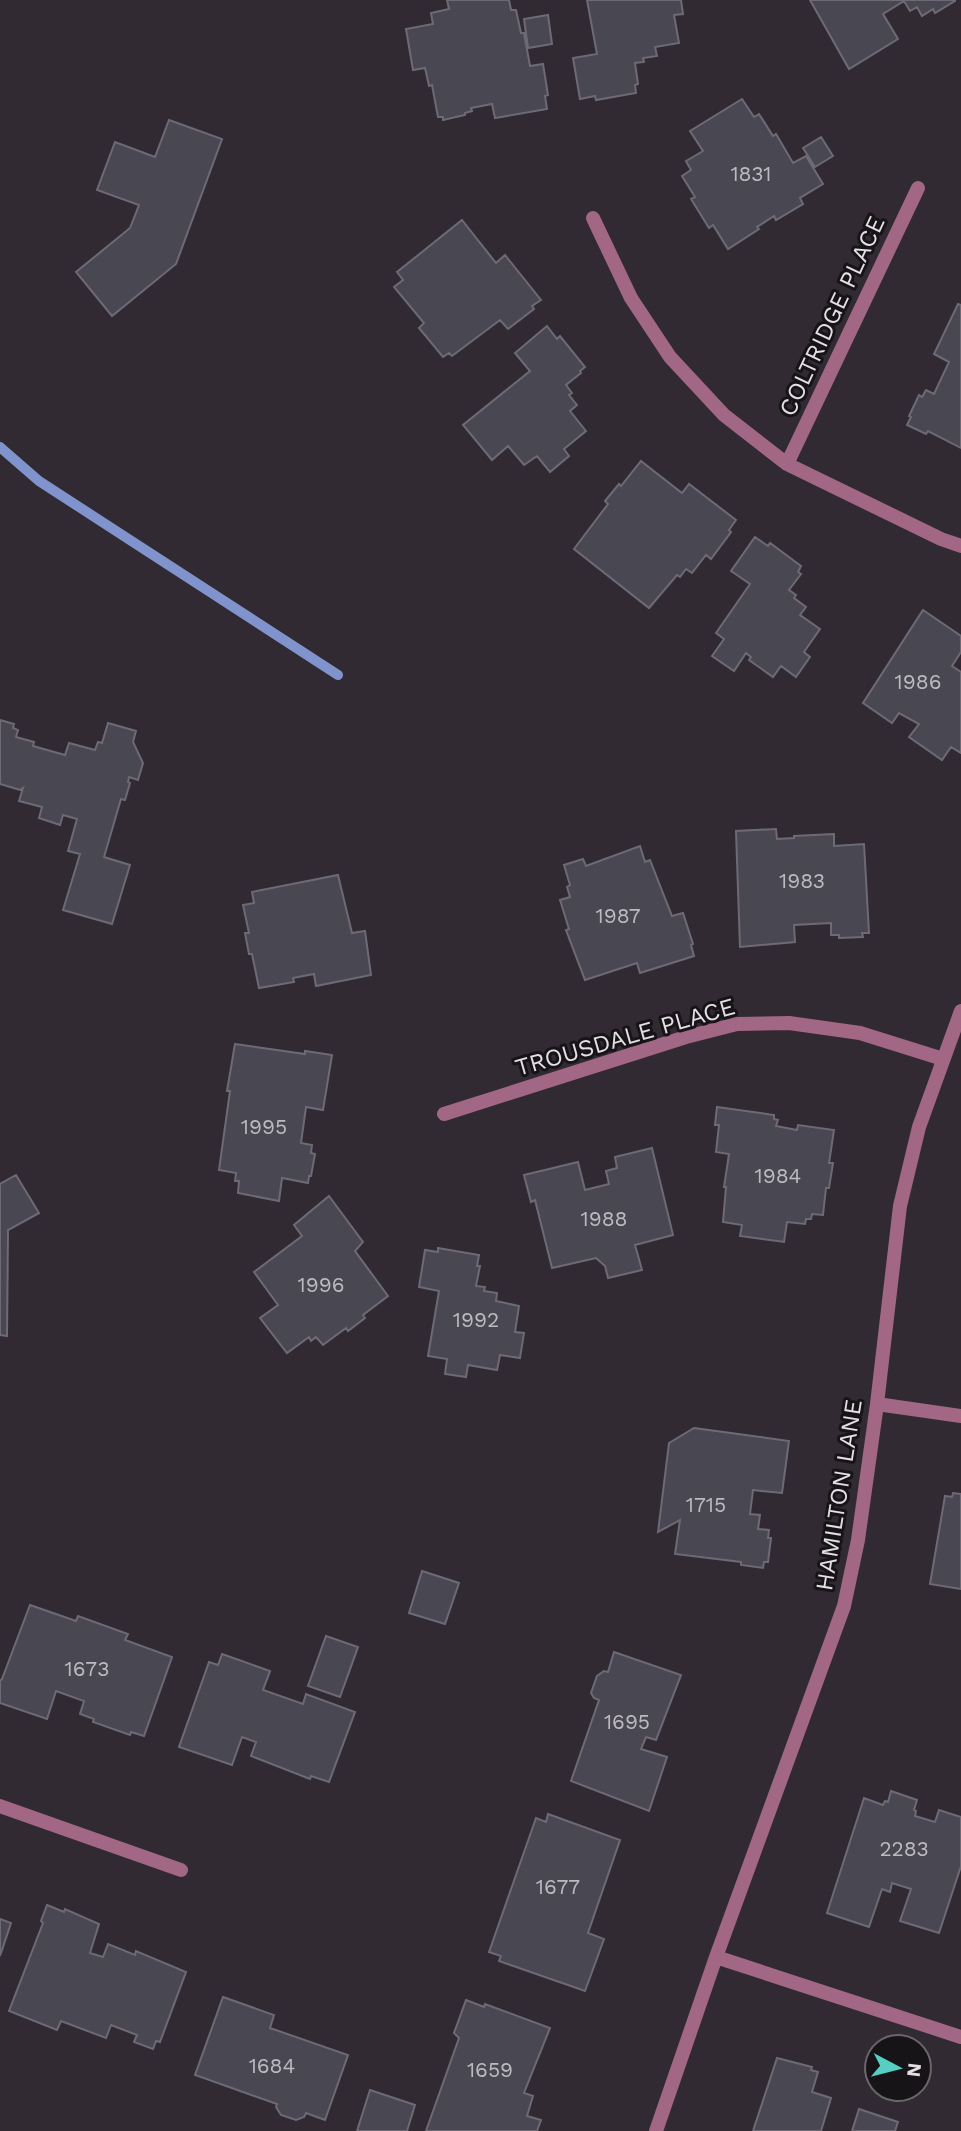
<svg xmlns="http://www.w3.org/2000/svg" width="961" height="2131" viewBox="0 0 961 2131" font-family="'Work Sans',sans-serif">
	<rect width="100%" height="100%" fill="#312a32"/>
	<g fill="none" stroke-linecap="round" stroke-linejoin="round">
		<path stroke="#8193cd" stroke-width="10" d="M 0,447 L 39,481 L 338,675"/>
	</g>
	<path fill="#494752" stroke="#6d6a76" stroke-width="2" d="M 447,0 L 509,0 L 511,10 L 516,10 L 521,33 L 524,33 L 530,66 L 543,64 L 548,95 L 545,96 L 547,109 L 495,118 L 492,104 L 471,108 L 472,111 L 465,113 L 465,115 L 443,120 L 443,117 L 438,117 L 432,85 L 429,86 L 425,68 L 413,70 L 406,29 L 433,24 L 431,13 L 449,9 Z
		M 587,0 L 681,0 L 683,14 L 674,15 L 679,43 L 655,47 L 657,56 L 643,58 L 644,62 L 635,63 L 638,84 L 635,85 L 636,93 L 596,100 L 595,96 L 580,99 L 573,58 L 597,54 Z
		M 810,0 L 955,0 L 955,1 L 935,13 L 933,9 L 922,16 L 917,7 L 910,11 L 904,1 L 883,14 L 898,39 L 849,69 Z
		M 548,15 L 552,44 L 528,48 L 524,19 Z
		M 742,99 L 754,117 L 759,114 L 773,136 L 776,134 L 793,163 L 806,156 L 823,184 L 800,198 L 803,204 L 776,220 L 774,216 L 757,227 L 759,229 L 728,249 L 713,225 L 709,228 L 691,199 L 695,197 L 682,176 L 691,170 L 686,161 L 703,151 L 690,131 Z
		M 169,120 L 222,139 L 176,264 L 112,316 L 76,272 L 130,228 L 139,205 L 97,190 L 115,142 L 155,157 Z
		M 821,137 L 833,156 L 815,167 L 803,148 Z
		M 462,220 L 496,263 L 505,255 L 541,300 L 532,306 L 534,309 L 508,329 L 500,320 L 452,356 L 449,353 L 443,357 L 419,328 L 424,323 L 394,287 L 403,280 L 397,272 Z
		M 958,304 L 961,305 L 961,448 L 928,431 L 926,434 L 907,425 L 911,417 L 909,416 L 919,395 L 922,397 L 926,390 L 934,394 L 949,362 L 934,354 Z
		M 547,326 L 557,339 L 560,336 L 585,367 L 580,371 L 581,373 L 566,385 L 572,393 L 569,395 L 577,405 L 570,411 L 586,431 L 564,449 L 569,456 L 550,472 L 537,456 L 524,465 L 508,446 L 492,460 L 463,425 L 530,371 L 515,353 Z
		M 641,461 L 682,493 L 689,484 L 736,520 L 729,530 L 731,532 L 711,559 L 706,555 L 692,573 L 686,569 L 680,577 L 677,575 L 649,608 L 574,549 L 608,504 L 605,501 L 619,484 L 621,486 Z
		M 755,537 L 768,546 L 770,543 L 801,566 L 798,572 L 801,574 L 789,590 L 796,595 L 794,598 L 806,607 L 800,615 L 820,629 L 804,652 L 810,657 L 796,677 L 781,666 L 773,677 L 749,660 L 751,657 L 746,653 L 734,671 L 712,656 L 724,639 L 716,633 L 750,584 L 731,571 Z
		M 923,610 L 961,636 L 961,652 L 952,666 L 961,672 L 961,753 L 951,747 L 942,760 L 909,737 L 919,724 L 899,713 L 892,723 L 863,703 Z
		M 0,720 L 14,724 L 13,728 L 18,730 L 16,737 L 34,742 L 33,746 L 65,755 L 69,743 L 95,750 L 98,742 L 102,743 L 108,723 L 136,731 L 133,742 L 143,763 L 138,780 L 129,777 L 128,782 L 130,783 L 125,800 L 121,799 L 104,857 L 130,865 L 112,924 L 63,910 L 80,854 L 68,851 L 77,819 L 63,815 L 60,825 L 39,818 L 42,807 L 19,801 L 23,788 L 20,790 L 0,784 Z
		M 776,829 L 777,839 L 794,838 L 794,836 L 834,834 L 834,846 L 864,844 L 869,933 L 862,933 L 863,937 L 839,938 L 839,935 L 831,935 L 831,923 L 794,925 L 795,942 L 740,947 L 736,831 Z
		M 640,846 L 645,862 L 650,860 L 672,916 L 683,913 L 693,944 L 691,945 L 694,956 L 640,973 L 637,963 L 585,980 L 566,930 L 569,929 L 560,900 L 570,897 L 567,887 L 570,885 L 564,865 L 583,859 L 586,866 Z
		M 338,875 L 352,933 L 365,931 L 371,975 L 316,986 L 314,974 L 293,978 L 294,982 L 259,988 L 252,954 L 249,954 L 245,933 L 249,933 L 243,905 L 254,903 L 252,892 Z
		M 235,1044 L 305,1054 L 305,1051 L 332,1055 L 323,1110 L 306,1107 L 301,1143 L 312,1145 L 311,1153 L 315,1154 L 311,1176 L 309,1176 L 308,1183 L 282,1178 L 279,1201 L 238,1193 L 239,1181 L 235,1181 L 236,1173 L 219,1170 L 230,1091 L 227,1091 Z
		M 717,1107 L 774,1115 L 774,1119 L 778,1120 L 776,1126 L 797,1130 L 798,1125 L 834,1130 L 829,1163 L 833,1163 L 829,1188 L 826,1188 L 823,1215 L 812,1214 L 811,1219 L 806,1219 L 805,1224 L 787,1222 L 784,1242 L 740,1236 L 742,1225 L 723,1222 L 726,1187 L 724,1187 L 729,1154 L 716,1152 L 719,1125 L 715,1125 Z
		M 652,1148 L 673,1235 L 635,1245 L 642,1270 L 608,1278 L 605,1266 L 596,1258 L 552,1268 L 535,1200 L 531,1202 L 524,1175 L 578,1162 L 585,1190 L 609,1184 L 606,1171 L 617,1168 L 615,1157 Z
		M 16,1175 L 39,1213 L 8,1230 L 7,1336 L 0,1335 L 0,1184 Z
		M 329,1196 L 363,1242 L 355,1251 L 388,1296 L 363,1315 L 365,1318 L 348,1331 L 346,1328 L 323,1345 L 316,1337 L 311,1341 L 309,1337 L 287,1353 L 260,1318 L 278,1305 L 254,1272 L 302,1236 L 294,1225 Z
		M 438,1248 L 479,1255 L 477,1266 L 480,1266 L 476,1286 L 485,1287 L 484,1291 L 497,1293 L 496,1301 L 519,1306 L 515,1332 L 524,1333 L 520,1358 L 500,1355 L 497,1370 L 468,1365 L 466,1377 L 445,1374 L 447,1359 L 428,1356 L 439,1291 L 419,1287 L 425,1250 L 438,1252 Z
		M 694,1428 L 789,1441 L 782,1493 L 753,1490 L 750,1514 L 760,1515 L 758,1529 L 769,1530 L 768,1538 L 771,1538 L 768,1562 L 764,1562 L 763,1568 L 741,1565 L 741,1562 L 675,1554 L 680,1520 L 658,1532 L 669,1443 Z
		M 953,1493 L 961,1494 L 961,1589 L 930,1584 L 945,1496 L 952,1497 Z
		M 422,1571 L 459,1583 L 445,1624 L 409,1613 Z
		M 30,1605 L 76,1621 L 78,1616 L 128,1634 L 125,1640 L 172,1657 L 144,1736 L 131,1732 L 130,1735 L 93,1722 L 94,1719 L 80,1714 L 84,1701 L 56,1691 L 47,1719 L 0,1703 L 0,1681 L 2,1679 Z
		M 326,1636 L 358,1647 L 340,1697 L 308,1686 Z
		M 614,1652 L 681,1675 L 656,1740 L 646,1737 L 641,1749 L 667,1757 L 649,1811 L 571,1781 L 599,1700 L 594,1698 L 591,1693 L 597,1676 L 604,1671 L 608,1672 Z
		M 222,1654 L 270,1671 L 263,1690 L 303,1704 L 306,1694 L 355,1712 L 329,1782 L 311,1776 L 310,1779 L 251,1756 L 256,1742 L 242,1737 L 232,1765 L 179,1747 L 209,1662 L 218,1665 Z
		M 891,1791 L 917,1800 L 914,1810 L 916,1811 L 915,1816 L 935,1822 L 939,1810 L 961,1817 L 961,1866 L 939,1933 L 900,1921 L 911,1889 L 892,1883 L 890,1892 L 882,1889 L 869,1927 L 827,1913 L 864,1798 L 883,1805 L 885,1801 L 888,1802 Z
		M 548,1814 L 620,1840 L 588,1933 L 604,1939 L 585,1991 L 499,1961 L 501,1956 L 489,1952 L 536,1818 L 546,1822 Z
		M 47,1905 L 64,1912 L 65,1909 L 99,1924 L 90,1953 L 103,1957 L 108,1944 L 135,1955 L 136,1951 L 186,1972 L 160,2042 L 156,2041 L 153,2049 L 134,2042 L 137,2035 L 111,2025 L 106,2038 L 61,2021 L 57,2030 L 9,2011 L 43,1923 L 41,1921 Z
		M 0,1919 L 11,1923 L 0,1956 Z
		M 223,1997 L 274,2015 L 270,2028 L 348,2055 L 325,2120 L 306,2113 L 304,2117 L 296,2120 L 281,2115 L 276,2107 L 277,2104 L 195,2075 Z
		M 466,2000 L 484,2007 L 485,2004 L 550,2028 L 524,2093 L 533,2096 L 527,2116 L 541,2120 L 537,2131 L 426,2131 L 459,2038 L 454,2033 Z
		M 777,2058 L 812,2067 L 811,2070 L 818,2072 L 812,2092 L 831,2098 L 821,2131 L 753,2131 Z
		M 370,2090 L 415,2105 L 407,2131 L 357,2131 Z
		M 859,2109 L 898,2122 L 895,2131 L 852,2131 Z"/>
	<g fill="none" stroke-linecap="round" stroke-linejoin="round">
		<path stroke="#a16784" stroke-width="14" d="M 593,218 L 631,298 L 670,357 L 724,415 L 787,464 L 941,539 L 961,546
			M 787,464 L 918,188
			M 444,1114 L 686,1037 L 737,1024 L 789,1023 L 860,1033 L 943,1059
			M 877,1404 L 961,1416
			M 0,1806 L 181,1870
			M 716,1957 L 961,2037
			M 656,2131 L 716,1957 L 844,1606 L 858,1540 L 877,1404 L 900,1206 L 919,1127 L 961,1011"/>
	</g>
	<g text-anchor="middle" dominant-baseline="central" stroke-width="6" stroke-linejoin="round" paint-order="stroke">
		<g font-size="21" fill="#bdb9c0">
			<text x="751" y="173">1831</text>
			<text x="918" y="681">1986</text>
			<text x="802" y="880">1983</text>
			<text x="618" y="915">1987</text>
			<text x="264" y="1126">1995</text>
			<text x="778" y="1175">1984</text>
			<text x="604" y="1218">1988</text>
			<text x="321" y="1284">1996</text>
			<text x="476" y="1319">1992</text>
			<text x="706" y="1504">1715</text>
			<text x="87" y="1668">1673</text>
			<text x="627" y="1721">1695</text>
			<text x="904" y="1848">2283</text>
			<text x="558" y="1886">1677</text>
			<text x="272" y="2065">1684</text>
			<text x="490" y="2069">1659</text>
		</g>
		<g font-size="24" fill="#e4dfe5" stroke="#171417">
			<text transform="translate(832 316) rotate(-65)">COLTRIDGE PLACE</text>
			<text transform="translate(625 1037) rotate(-16)">TROUSDALE PLACE</text>
			<text transform="translate(839 1495) rotate(-81)">HAMILTON LANE</text>
		</g>
	</g>
	<g transform="translate(898 2068) rotate(97)"><circle r="33" fill="#171417" stroke="#696569" stroke-width="2"/>
	<path d="M0-5L12 26L0 18L-12 26Z" fill="#56cec4"/>
	<text y="-10" font-size="19" font-weight="bold" text-anchor="middle" fill="#e4dfe5">N</text>
	</g>
</svg>
